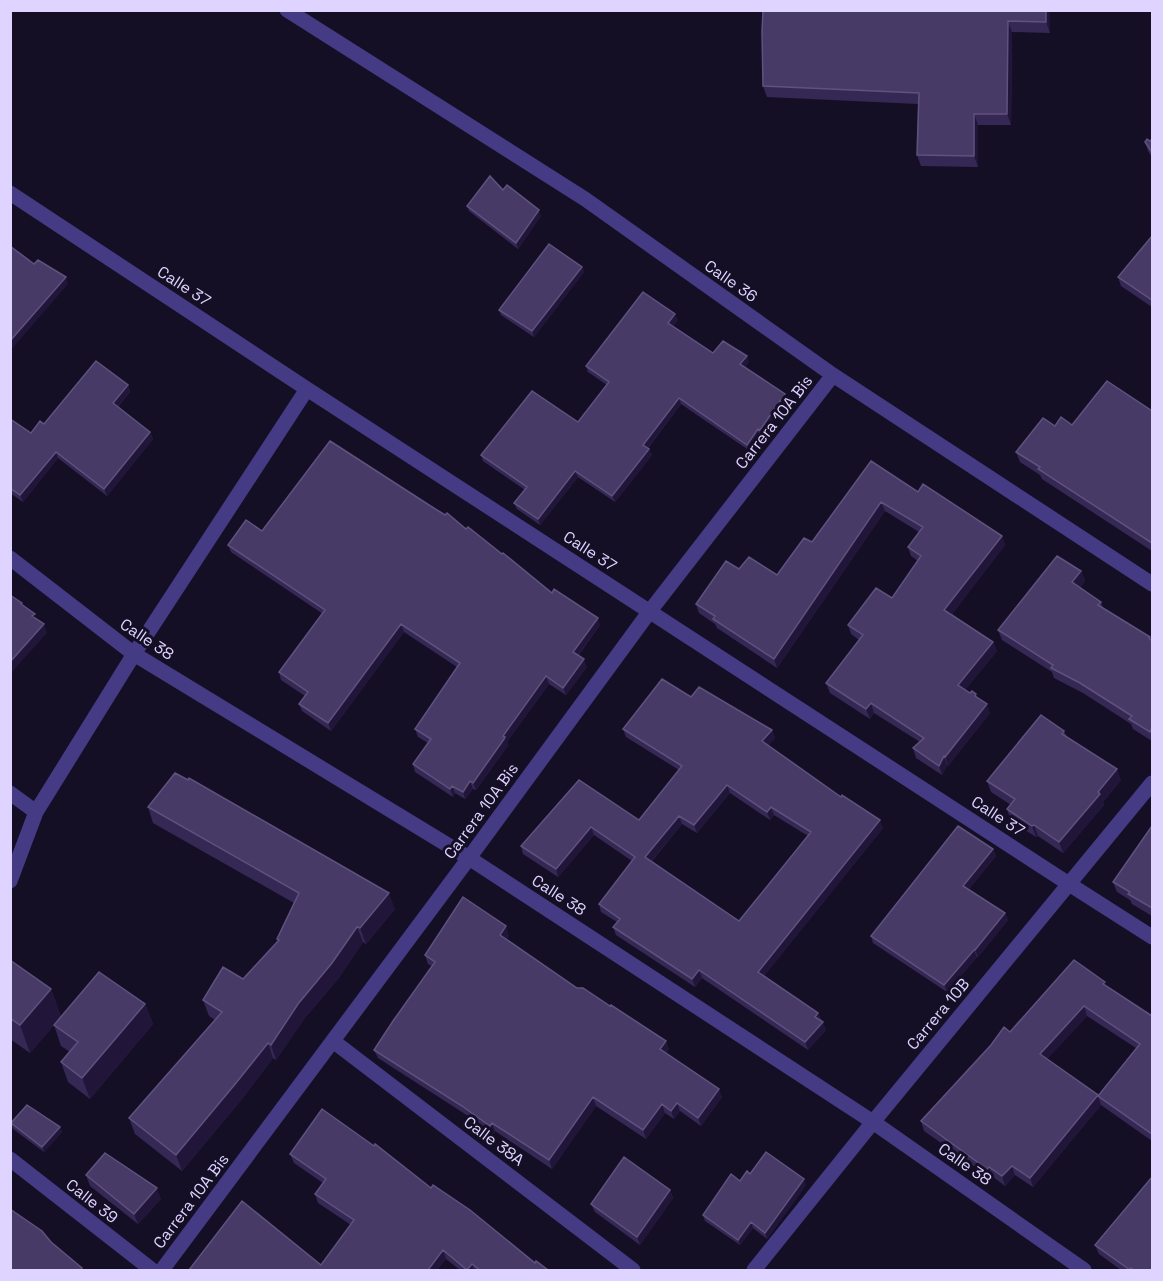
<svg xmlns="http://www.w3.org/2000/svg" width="1163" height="1281" viewBox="0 0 1163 1281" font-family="'Space Grotesk',sans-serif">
	<rect width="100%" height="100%" fill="#150f26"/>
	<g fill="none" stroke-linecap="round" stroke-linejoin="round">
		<path stroke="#453b84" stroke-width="15" d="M 287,10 L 585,199 L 833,375 L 1152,584
			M 10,193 L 307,389 L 1069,884 L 1152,937
			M 10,558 L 134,654 L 469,858 L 873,1122 L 1084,1270
			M 10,793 L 36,812
			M 10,881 L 36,812 L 134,654 L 307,389
			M 333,1041 L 633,1270
			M 10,1159 L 152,1270
			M 162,1270 L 469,858 L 650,611 L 833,375
			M 754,1270 L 873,1122 L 1152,783"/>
	</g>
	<path fill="#362854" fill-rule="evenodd" d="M 763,10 L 1050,10 L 1050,33 L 1012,32 L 1011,125 L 978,125 L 978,167 L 921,166 L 917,155 L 918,104 L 767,97 L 763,86 Z
		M 1152,139 L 1152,157 L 1148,151 L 1145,142 L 1150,141 Z
		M 503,190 L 541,216 L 518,249 L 469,211 L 467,206 Z
		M 1152,236 L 1152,307 L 1121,286 L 1118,277 Z
		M 582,267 L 584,272 L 534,337 L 501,315 L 499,310 Z
		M 678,320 L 673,326 L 713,353 L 749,362 L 745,367 L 785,394 L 787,400 L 762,436 L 760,435 L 750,451 L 681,404 L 648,448 L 652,455 L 615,502 L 578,477 L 540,525 L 517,509 L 514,503 L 525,490 L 483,461 L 481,455 L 578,422 L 607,385 L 588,372 L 586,366 Z
		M 128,385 L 130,392 L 118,407 L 150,432 L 153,439 L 107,496 L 58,458 L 23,502 L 10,493 L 10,419 L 31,433 L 44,424 Z
		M 1152,411 L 1152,551 L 1042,479 L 1040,475 L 1020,462 L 1016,452 L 1055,426 L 1072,425 Z
		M 871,461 L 918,492 L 1002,536 L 1005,545 L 952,614 L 993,642 L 997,651 L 965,690 L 970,693 L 976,694 L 977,698 L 990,713 L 948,766 L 947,765 L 942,775 L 916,758 L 913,748 L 920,742 L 874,713 L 870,719 L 830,693 L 826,683 L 859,640 L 851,634 L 848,625 L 892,598 L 918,561 L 911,556 L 908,547 L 919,532 L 885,511 L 777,668 L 717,628 L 715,624 L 699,613 L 696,604 L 739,569 L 777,575 L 812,542 Z
		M 429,505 L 466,529 L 552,593 L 600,625 L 578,656 L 587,667 L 566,695 L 549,684 L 507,742 L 508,745 L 507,747 L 476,790 L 473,789 L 465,799 L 455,793 L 453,797 L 415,772 L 413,764 L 428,743 L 418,737 L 415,729 L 457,667 L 404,632 L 331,731 L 302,711 L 299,704 L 305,696 L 281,680 L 279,672 L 323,614 L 231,552 L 228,545 L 262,531 Z
		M 1081,571 L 1085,581 L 1080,588 L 1101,602 L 1103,608 L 1152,641 L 1152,741 L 1133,729 L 1131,724 L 1083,693 L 1054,678 L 1052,672 L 1002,640 L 998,630 Z
		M 691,697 L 772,730 L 775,738 L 768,746 L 883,828 L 764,976 L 818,1013 L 826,1030 L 808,1050 L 702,978 L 695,987 L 616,935 L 613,927 L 617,922 L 601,912 L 599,904 L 632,861 L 594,835 L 558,877 L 523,854 L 521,846 L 579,780 L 639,820 L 679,770 L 626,737 L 623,729 ZM 730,793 L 770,820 L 774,815 L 808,836 L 739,921 L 652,861 L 682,824 L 697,833 Z
		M 1064,731 L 1067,737 L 1121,780 L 1103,802 L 1104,805 L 1063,853 L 1038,836 L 1036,837 L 1011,821 L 1007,809 L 1011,805 L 991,792 L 987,781 Z
		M 148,807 L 395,909 L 366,944 L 363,942 L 338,979 L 304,1019 L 276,1060 L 273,1058 L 242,1099 L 182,1171 L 135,1134 L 129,1118 L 215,1020 L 209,1016 L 203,1000 L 243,979 L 278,941 L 277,939 L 294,903 L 153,823 Z
		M 1152,826 L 1152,916 L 1132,904 L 1130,900 L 1117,892 L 1113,882 Z
		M 993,849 L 996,856 L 969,889 L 1005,913 L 1008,920 L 978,957 L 977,957 L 947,992 L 873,943 L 871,936 Z
		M 509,935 L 507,939 L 577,988 L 669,1049 L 666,1054 L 722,1097 L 701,1126 L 680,1111 L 674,1119 L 665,1113 L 646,1139 L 596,1106 L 552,1169 L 495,1131 L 493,1135 L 465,1114 L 378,1058 L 374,1050 L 432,966 L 428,964 L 425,955 Z
		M 10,960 L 51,989 L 61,1017 L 145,1004 L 153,1024 L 90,1099 L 68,1082 L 61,1062 L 70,1052 L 61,1046 L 54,1025 L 30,1053 L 10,1039 Z
		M 1107,986 L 1152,1016 L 1152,1141 L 1101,1105 L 1033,1187 L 1015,1175 L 1005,1186 L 992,1176 L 991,1178 L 924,1131 L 921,1121 L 1010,1032 ZM 1087,1016 L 1136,1048 L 1098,1095 L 1047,1059 Z
		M 11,1123 L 60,1127 L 62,1132 L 44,1152 L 13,1129 Z
		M 290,1154 L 431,1188 L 535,1263 L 548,1270 L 460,1270 L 446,1259 L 437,1270 L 189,1270 L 321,1265 L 351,1225 L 318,1203 L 315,1194 L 323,1183 L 294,1163 Z
		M 750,1174 L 806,1185 L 767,1239 L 753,1228 L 740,1245 L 705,1221 L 703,1215 L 740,1181 Z
		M 86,1175 L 161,1199 L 138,1224 L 90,1186 Z
		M 670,1190 L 673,1198 L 640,1245 L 595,1212 L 591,1204 Z
		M 1095,1245 L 1152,1270 L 1121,1270 L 1099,1254 Z"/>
	<path fill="#21163a" d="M 1046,10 L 1050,10 L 1050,33 L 1046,22 Z
		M 1008,21 L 1012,32 L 1011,125 L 1007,114 Z
		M 974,114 L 978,125 L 978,167 L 974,156 Z
		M 539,210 L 541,216 L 518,249 L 516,243 Z
		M 582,267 L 584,272 L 534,337 L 532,331 Z
		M 66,277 L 68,284 L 10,351 L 10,341 Z
		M 675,314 L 678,320 L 670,329 L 668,323 Z
		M 747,356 L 749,362 L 742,370 L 740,364 Z
		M 128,385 L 130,392 L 115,410 L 113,403 Z
		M 785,394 L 787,400 L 762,436 L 760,430 Z
		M 679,398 L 681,404 L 645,451 L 643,445 Z
		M 758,429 L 760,435 L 750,451 L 747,445 Z
		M 150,432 L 153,439 L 107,496 L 104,489 Z
		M 649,449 L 652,455 L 615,502 L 612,496 Z
		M 56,452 L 58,458 L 23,502 L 20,495 Z
		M 575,471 L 578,477 L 540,525 L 538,519 Z
		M 881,502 L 885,511 L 777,668 L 774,659 Z
		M 1002,536 L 1005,545 L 948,619 L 944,610 Z
		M 1081,571 L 1085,581 L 1076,593 L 1072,582 Z
		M 598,618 L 600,625 L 575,659 L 573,652 Z
		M 44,624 L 47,633 L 10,674 L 10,662 Z
		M 401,624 L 404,632 L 331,731 L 328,723 Z
		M 993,642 L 997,651 L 961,695 L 958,685 Z
		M 584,659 L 587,667 L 566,695 L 563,688 Z
		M 546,676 L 549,684 L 507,742 L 508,745 L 507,747 L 476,790 L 473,783 L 503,736 Z
		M 871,703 L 874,713 L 870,719 L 866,709 Z
		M 987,704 L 990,713 L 948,766 L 945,757 Z
		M 772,730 L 775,738 L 765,750 L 762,741 Z
		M 944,756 L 947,765 L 942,775 L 939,766 Z
		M 1117,769 L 1121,780 L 1103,802 L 1104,805 L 1063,853 L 1059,842 L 1098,792 Z
		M 470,781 L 473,789 L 465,799 L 463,792 Z
		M 727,785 L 730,793 L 697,833 L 694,825 Z
		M 452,786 L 455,793 L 453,797 L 450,789 Z
		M 771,807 L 774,815 L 770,820 L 767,812 Z
		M 679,816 L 682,824 L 648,865 L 645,857 Z
		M 880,820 L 883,828 L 761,980 L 758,972 Z
		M 1034,825 L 1038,836 L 1036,837 L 1032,826 Z
		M 591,827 L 594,835 L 558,877 L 556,869 Z
		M 993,849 L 996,856 L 966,893 L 963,886 Z
		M 389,893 L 395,909 L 366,944 L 360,928 Z
		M 1005,913 L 1008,920 L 978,957 L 975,950 Z
		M 506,926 L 509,935 L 504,943 L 500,935 Z
		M 357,927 L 363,942 L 338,979 L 304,1019 L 276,1060 L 271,1045 L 298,1004 Z
		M 974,950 L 977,957 L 947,992 L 944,985 Z
		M 699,970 L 702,978 L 695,987 L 692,979 Z
		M 51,989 L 61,1017 L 30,1053 L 20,1025 Z
		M 145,1004 L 153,1024 L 90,1099 L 82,1078 Z
		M 1084,1006 L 1087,1016 L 1044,1063 L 1040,1054 Z
		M 818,1013 L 821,1021 L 815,1017 Z
		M 823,1022 L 826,1030 L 808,1050 L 805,1042 Z
		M 666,1041 L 669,1049 L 663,1058 L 660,1049 Z
		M 268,1043 L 273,1058 L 242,1099 L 182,1171 L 176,1155 Z
		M 719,1089 L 722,1097 L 701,1126 L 698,1118 Z
		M 1098,1096 L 1101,1105 L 1033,1187 L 1030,1178 Z
		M 593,1097 L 596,1106 L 552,1169 L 549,1160 Z
		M 677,1103 L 680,1111 L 674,1119 L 671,1111 Z
		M 662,1104 L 665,1113 L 646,1139 L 643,1130 Z
		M 492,1123 L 495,1131 L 493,1135 L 490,1126 Z
		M 60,1127 L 62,1132 L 44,1152 L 42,1147 Z
		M 1012,1166 L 1015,1175 L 1005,1186 L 1002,1176 Z
		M 989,1167 L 992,1176 L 991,1178 L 987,1169 Z
		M 804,1179 L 806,1185 L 767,1239 L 765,1233 Z
		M 157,1188 L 161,1199 L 138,1224 L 134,1214 Z
		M 670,1190 L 673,1198 L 640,1245 L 637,1237 Z
		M 751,1222 L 753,1228 L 740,1245 L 738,1240 Z
		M 443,1250 L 446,1259 L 437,1270 L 428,1270 Z
		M 472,1264 L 474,1270 L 467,1270 Z"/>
	<path fill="#483a66" stroke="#5f527e" stroke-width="1.5" fill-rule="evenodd" d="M 763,10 L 1046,10 L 1046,22 L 1008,21 L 1007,114 L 974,114 L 974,156 L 917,155 L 919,93 L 763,86 L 762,32 Z
		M 1147,139 L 1150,141 L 1152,139 L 1152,152 L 1145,142 Z
		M 490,176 L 503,190 L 507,185 L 539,210 L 516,243 L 467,206 Z
		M 1152,236 L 1152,300 L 1118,277 Z
		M 549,244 L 582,267 L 532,331 L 499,310 Z
		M 10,246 L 34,264 L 38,260 L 66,277 L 10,341 Z
		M 643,292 L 675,314 L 668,323 L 713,353 L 723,341 L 747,356 L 740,364 L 785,394 L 760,430 L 758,429 L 747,445 L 679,398 L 643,445 L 649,449 L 612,496 L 575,471 L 538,519 L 514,503 L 527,487 L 481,455 L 532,391 L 578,422 L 609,382 L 586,366 Z
		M 96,361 L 128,385 L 113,403 L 150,432 L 104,489 L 56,452 L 20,495 L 10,488 L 10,419 L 31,433 L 40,421 L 44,424 Z
		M 1107,381 L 1152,411 L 1152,543 L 1038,469 L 1040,467 L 1016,452 L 1043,418 L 1055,426 L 1061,417 L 1072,425 Z
		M 330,441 L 429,505 L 445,515 L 447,513 L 466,529 L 468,527 L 502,554 L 503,553 L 552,593 L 554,589 L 598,618 L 573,652 L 584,659 L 563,688 L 546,676 L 503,736 L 505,737 L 504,739 L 473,783 L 470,781 L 463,792 L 452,786 L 450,789 L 413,764 L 431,739 L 415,729 L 460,663 L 401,624 L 328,723 L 299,704 L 308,692 L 279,672 L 325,610 L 228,545 L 246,520 L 262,531 Z
		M 871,461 L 918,492 L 923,484 L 1002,536 L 944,610 L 993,642 L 958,685 L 970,693 L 972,691 L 976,694 L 975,696 L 987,704 L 945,757 L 944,756 L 939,766 L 913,748 L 924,738 L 871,703 L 866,709 L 826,683 L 863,635 L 848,625 L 876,588 L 892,598 L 921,556 L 908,547 L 923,527 L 881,502 L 774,659 L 713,619 L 715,616 L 696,604 L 726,561 L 739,569 L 749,557 L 777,575 L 804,538 L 812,542 Z
		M 1057,556 L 1081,571 L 1072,582 L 1101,602 L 1098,605 L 1150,637 L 1149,638 L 1152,641 L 1152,733 L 1151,730 L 1150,732 L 1129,719 L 1132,716 L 1080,683 L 1051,668 L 1053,665 L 998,630 Z
		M 10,595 L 22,603 L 21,604 L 35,614 L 32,616 L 44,624 L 10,662 Z
		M 662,679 L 691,697 L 699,687 L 772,730 L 762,741 L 841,797 L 842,795 L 880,820 L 758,972 L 818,1013 L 815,1017 L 823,1022 L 805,1042 L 699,970 L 692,979 L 613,927 L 620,919 L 599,904 L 635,857 L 591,827 L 556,869 L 521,846 L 579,780 L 639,820 L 682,766 L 623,729 ZM 727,785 L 767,812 L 771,807 L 811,832 L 739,921 L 645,857 L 679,816 L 694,825 Z
		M 1041,715 L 1064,731 L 1062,734 L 1117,769 L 1098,792 L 1100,794 L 1059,842 L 1034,825 L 1032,826 L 1007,809 L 1015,799 L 987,781 Z
		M 175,773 L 188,780 L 189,778 L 389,893 L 360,928 L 357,927 L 332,963 L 298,1004 L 271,1045 L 268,1043 L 236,1083 L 176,1155 L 129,1118 L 222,1012 L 203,1000 L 223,967 L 243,979 L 279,940 L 277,939 L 299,893 L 148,807 Z
		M 958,826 L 993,849 L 963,886 L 1005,913 L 975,950 L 974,950 L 944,985 L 871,936 Z
		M 1152,826 L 1152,908 L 1128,894 L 1130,892 L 1113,882 Z
		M 463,897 L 506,926 L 500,935 L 577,988 L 583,988 L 610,1006 L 611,1005 L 666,1041 L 660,1049 L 719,1089 L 698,1118 L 677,1103 L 671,1111 L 662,1104 L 643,1130 L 593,1097 L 549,1160 L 492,1123 L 490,1126 L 462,1106 L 374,1050 L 393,1021 L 435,962 L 425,955 Z
		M 10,960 L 51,989 L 20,1025 L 10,1018 Z
		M 1074,960 L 1105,982 L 1103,984 L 1152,1016 L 1152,1134 L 1098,1096 L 1140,1044 L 1084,1006 L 1040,1054 L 1098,1095 L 1030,1178 L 1012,1166 L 1002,1176 L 989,1167 L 987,1169 L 921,1121 L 991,1045 L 1004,1027 L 1010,1032 Z
		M 99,972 L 145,1004 L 82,1078 L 61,1062 L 78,1042 L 54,1025 Z
		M 27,1105 L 60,1127 L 42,1147 L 11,1123 Z
		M 322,1109 L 374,1146 L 375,1144 L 431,1188 L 433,1185 L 470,1210 L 535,1263 L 536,1261 L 548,1270 L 480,1270 L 472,1264 L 467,1270 L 443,1250 L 428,1270 L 189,1270 L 242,1201 L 321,1265 L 354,1220 L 315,1194 L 326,1179 L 290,1154 Z
		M 766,1152 L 804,1179 L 765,1233 L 751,1222 L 738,1240 L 703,1215 L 731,1174 L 740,1181 L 747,1171 L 750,1174 Z
		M 105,1153 L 157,1188 L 134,1214 L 86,1175 Z
		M 624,1157 L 670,1190 L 637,1237 L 591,1204 Z
		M 1152,1177 L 1152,1270 L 1134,1270 L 1131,1268 L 1130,1270 L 1095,1245 Z
		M 10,1209 L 42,1231 L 51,1242 L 82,1268 L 80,1270 L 10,1270 Z"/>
	<g text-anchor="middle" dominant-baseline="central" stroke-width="6" stroke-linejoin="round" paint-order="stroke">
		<g font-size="16" fill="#ded4ff" stroke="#150f26">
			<text transform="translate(731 281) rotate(35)">Calle 36</text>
			<text transform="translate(184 286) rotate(33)">Calle 37</text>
			<text transform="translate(774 422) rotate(-52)">Carrera 10A Bis</text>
			<text transform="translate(590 551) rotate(33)">Calle 37</text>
			<text transform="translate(147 639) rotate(34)">Calle 38</text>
			<text transform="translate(481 811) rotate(-54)">Carrera 10A Bis</text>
			<text transform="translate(998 816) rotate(33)">Calle 37</text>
			<text transform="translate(559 895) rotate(33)">Calle 38</text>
			<text transform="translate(938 1014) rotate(-50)">Carrera 10B</text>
			<text transform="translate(494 1141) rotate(37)">Calle 38A</text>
			<text transform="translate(965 1164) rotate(35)">Calle 38</text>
			<text transform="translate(92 1201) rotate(38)">Calle 39</text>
			<text transform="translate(191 1201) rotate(-53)">Carrera 10A Bis</text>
		</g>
	</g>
	<rect width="1163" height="1281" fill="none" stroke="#ded4ff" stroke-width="24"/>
</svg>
